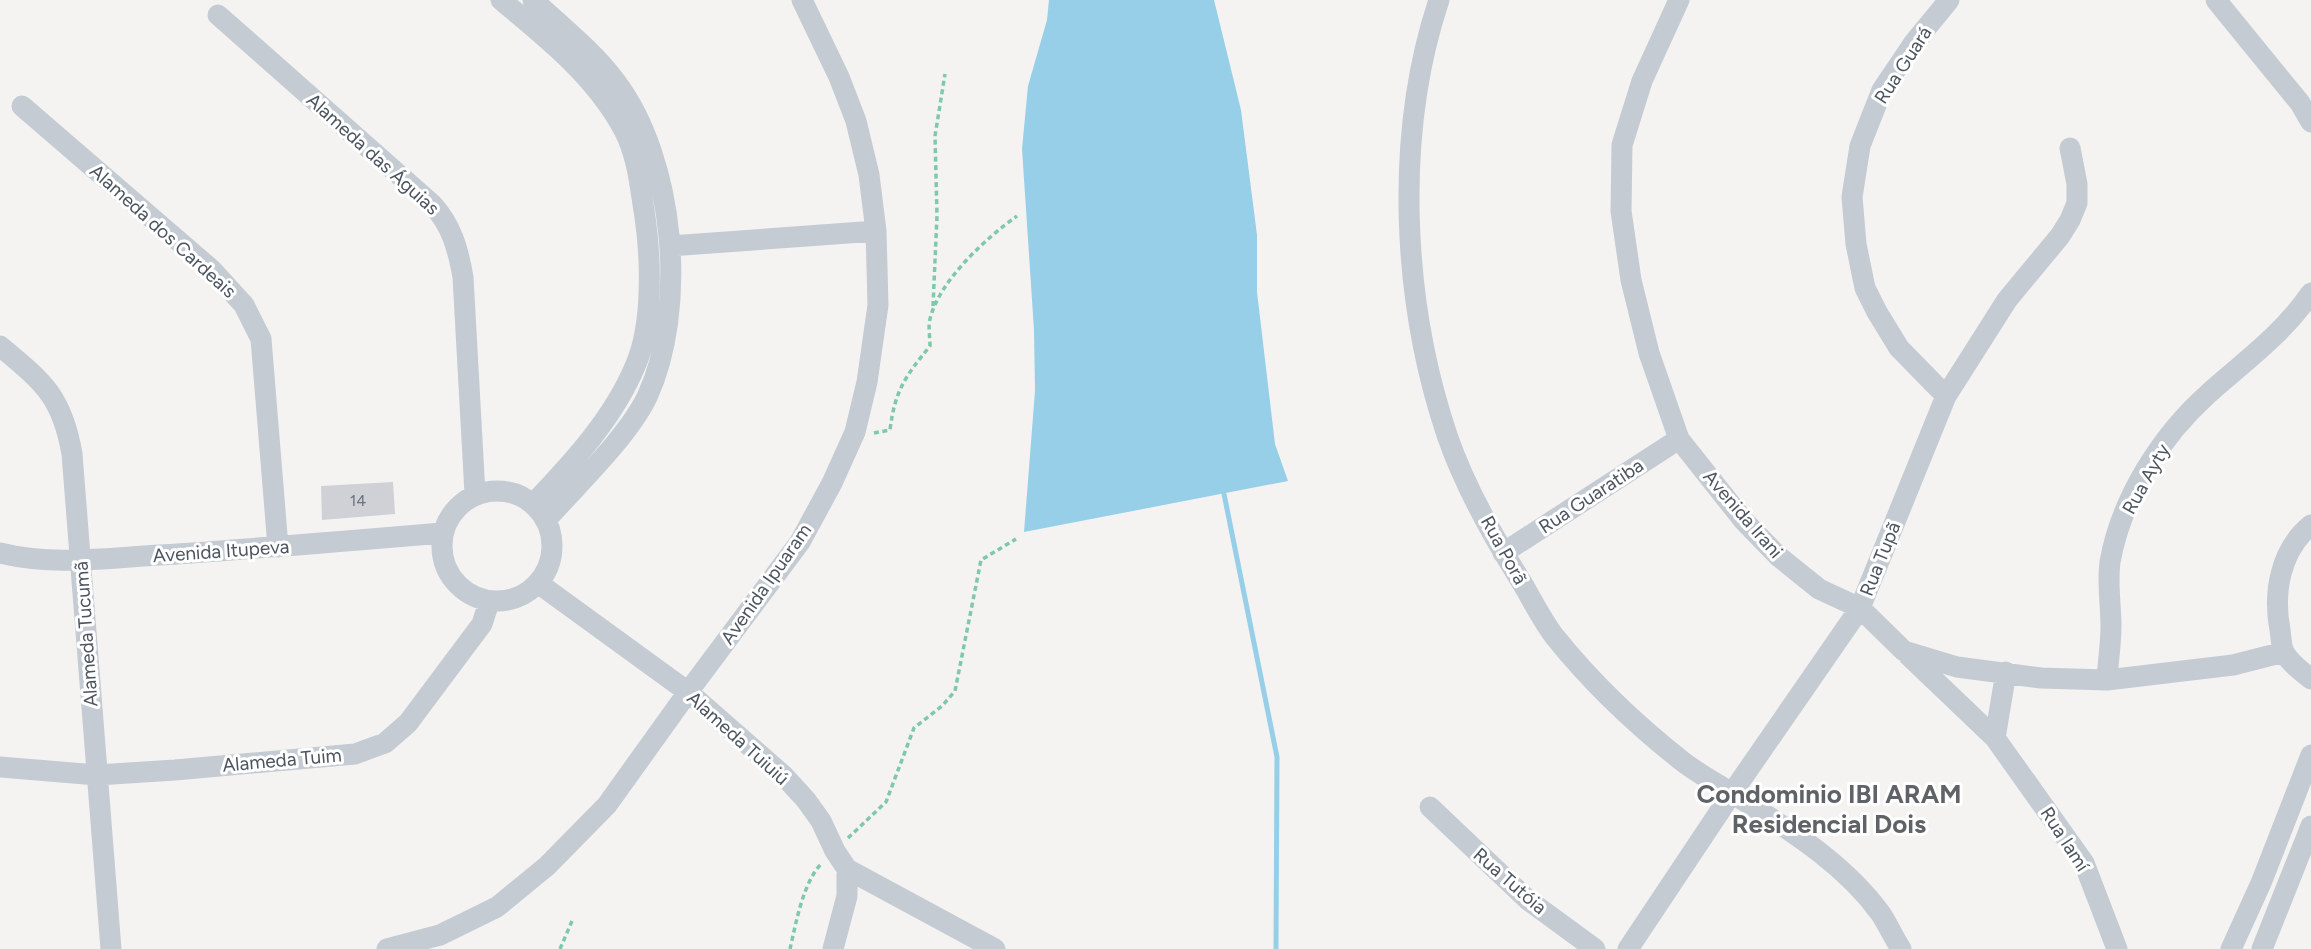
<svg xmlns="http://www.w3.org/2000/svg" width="2311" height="949" viewBox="0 0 2311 949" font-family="Figtree,sans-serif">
	<rect width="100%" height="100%" fill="#f4f3f2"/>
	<path fill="#96cfe7" d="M 1049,0 L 1214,0 L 1241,110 L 1257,235 L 1257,292 L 1275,444 L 1288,481 L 1024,532 L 1035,391 L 1034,330 L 1022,149 L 1028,86 L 1047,20 Z"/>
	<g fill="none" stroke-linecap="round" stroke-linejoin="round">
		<path stroke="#96cfe7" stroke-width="5" d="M 1224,494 L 1277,757 L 1276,949"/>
	</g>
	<path fill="#d0d1d6" d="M 393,482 L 395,514 L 322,520 L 321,486 Z"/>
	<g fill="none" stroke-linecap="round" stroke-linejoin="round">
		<path stroke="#7fc9ab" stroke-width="3.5" stroke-dasharray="5 3.5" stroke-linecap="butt" d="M 933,306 L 937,216 L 935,136 L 945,74
			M 874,433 L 890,430 C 895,390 905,377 930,346 C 930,337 928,327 930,319 C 939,281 986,238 1017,216
			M 848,838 L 886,802 L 914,728 L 942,706 L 955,691 L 981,560 L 1016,539
			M 560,949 L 572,921
			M 790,949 C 796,923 803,882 822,863"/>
		<path stroke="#c4cbd2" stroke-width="21" d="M 501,0 C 546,37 596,77 624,130 C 638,157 640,187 645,217 C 651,259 653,324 636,364 C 614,418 572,463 533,504
			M 533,0 C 561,26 593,51 616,82 C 675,160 688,309 647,397 C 627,438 576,486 546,520
			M 1439,0 C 1394,135 1402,301 1447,435 C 1464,485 1491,533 1519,578 C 1531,597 1541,619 1555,637 C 1592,683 1635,724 1682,761 C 1700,775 1721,786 1740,798 C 1791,831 1845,864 1881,914 C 1888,925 1894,938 1901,949
			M 1679,0 L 1642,81 L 1622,145 L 1621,211 L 1631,280 L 1649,353 L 1679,439 L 1744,521 L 1778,556 L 1819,589 L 1860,608 L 1904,651 L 1957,667 L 2041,678 L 2107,680 L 2233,665 L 2284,652
			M 2216,0 L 2300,103 L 2311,122
			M 218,15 L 432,204 C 452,226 458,249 463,277 L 475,494
			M 22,106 L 212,270 L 244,305 L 261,339 L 278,547
			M 670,246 L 876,231
			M 0,346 C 43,382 62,396 72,454 L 111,949
			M 1946,396 L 1899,348 L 1877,312 L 1865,288 L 1856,244 L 1852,197 L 1860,146 L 1882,90 L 1913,44 L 1949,0
			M442 546a55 55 0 1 1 110 0a55 55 0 1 1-110 0Z
			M 2311,525 C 2280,550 2273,593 2280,630 C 2281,636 2281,646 2284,652 C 2289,662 2302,672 2311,679
			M 0,553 C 51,566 108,558 160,555 C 254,549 348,541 442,533
			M 1503,553 L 1679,439
			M 538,583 L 688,692 L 784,776 L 806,800 L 821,821 L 835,851 L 847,869 L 847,896 L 833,949
			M 1908,655 L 1995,738 L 2084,863 L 2117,949
			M 2107,680 C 2108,662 2111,644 2111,626 C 2111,605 2107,584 2110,562 C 2121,499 2161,436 2208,394 C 2245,361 2283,334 2311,293
			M 1995,738 L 2006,672
			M 0,767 L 97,775 L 175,770 L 355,754 L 385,743 L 408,723 L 482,624 L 489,602
			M 1430,807 L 1528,900 L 1595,949
			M 847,869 L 995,949
			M 387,949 L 440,935 L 497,907 L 547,866 L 607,805 L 688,692 L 800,542 L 832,483 L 855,432 L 867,382 L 878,305 L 876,231 L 869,175 L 856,121 L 839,77 L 802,0
			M 1628,949 L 1732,793 L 1860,608 L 1946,396 L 2007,300 L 2060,236 L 2070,220 L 2077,203 L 2077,184 L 2070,148
			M 2231,949 L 2261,883 L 2311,755
			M 2262,949 L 2311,826"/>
	</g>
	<g text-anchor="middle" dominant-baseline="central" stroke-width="6" stroke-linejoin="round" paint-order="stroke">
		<g font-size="16" fill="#6c737d">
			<text x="358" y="500">14</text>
		</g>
		<g font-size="19" fill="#4b545f" stroke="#fff">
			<text transform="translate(1903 65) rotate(-57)">Rua Guará</text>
			<text transform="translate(373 154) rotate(42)">Alameda das Águias</text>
			<text transform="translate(163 231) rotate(42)">Alameda dos Cardeais</text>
			<text transform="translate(2146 479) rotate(-61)">Rua Ayty</text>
			<text transform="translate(1591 496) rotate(-33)">Rua Guaratiba</text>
			<text transform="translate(1743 514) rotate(49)">Avenida Irani</text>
			<text transform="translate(1504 550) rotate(61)">Rua Porã</text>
			<text transform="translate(221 551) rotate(-4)">Avenida Itupeva</text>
			<text transform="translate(1880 559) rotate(-68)">Rua Tupã</text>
			<text transform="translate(766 584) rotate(-55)">Avenida Ipuaram</text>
			<text transform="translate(86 634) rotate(-94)">Alameda Tucumã</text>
			<text transform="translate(738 738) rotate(42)">Alameda Tuiuiú</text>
			<text transform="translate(282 760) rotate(-5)">Alameda Tuim</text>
			<text transform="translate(2065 839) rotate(57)">Rua Iamí</text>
			<text transform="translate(1510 881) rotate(41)">Rua Tutóia</text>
		</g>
		<g font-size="26" font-weight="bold" fill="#5f6267" stroke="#fff">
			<text x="1829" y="794">Condominio IBI ARAM<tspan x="1829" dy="30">Residencial Dois</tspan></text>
		</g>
	</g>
</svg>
